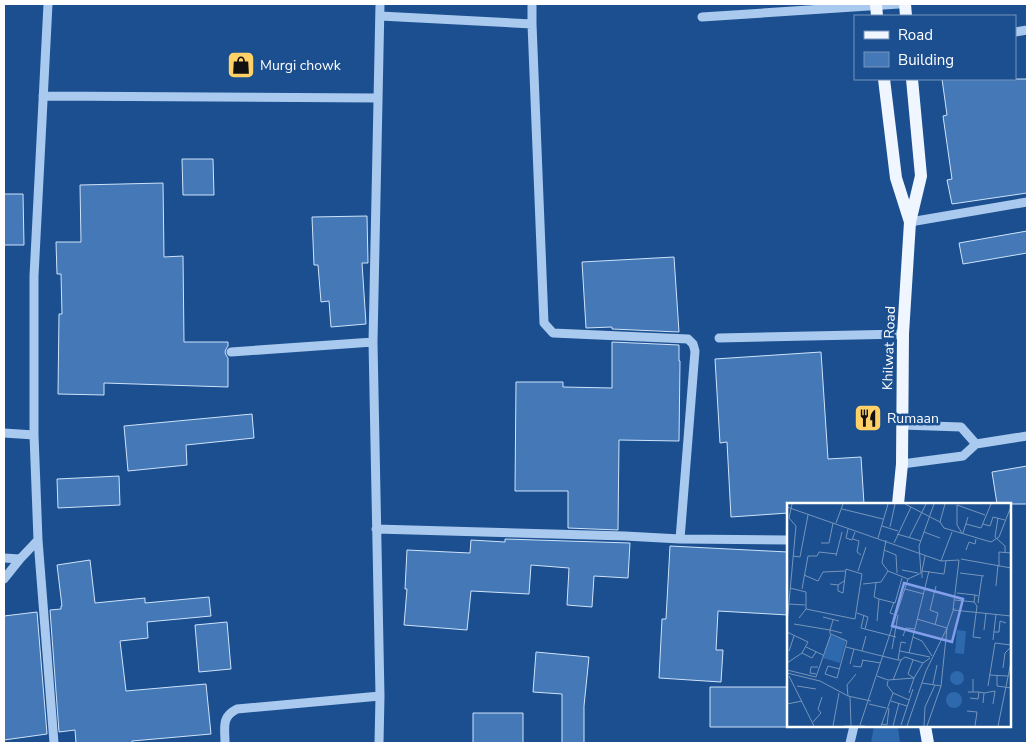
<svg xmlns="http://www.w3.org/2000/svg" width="1031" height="747" viewBox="0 0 1031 747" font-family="'Nunito Sans',sans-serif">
	<rect width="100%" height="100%" fill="#1b4f8f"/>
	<path fill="#2e69ad" d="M 874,726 L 898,726 L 900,743 L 871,743 Z"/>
	<path fill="#4478b7" stroke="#cfe3fa" d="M 942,79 L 1027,79 L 1027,193 L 952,204 L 947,180 L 952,179 L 943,116 L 947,115 Z
		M 182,159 L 213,159 L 214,195 L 183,195 Z
		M 163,183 L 164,257 L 183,256 L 184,342 L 228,342 L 228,346 L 226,349 L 225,352 L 226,355 L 228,358 L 228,387 L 104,383 L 104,395 L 58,394 L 59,314 L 62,314 L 61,274 L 57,274 L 56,242 L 81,242 L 80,185 Z
		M 4,194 L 23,194 L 24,245 L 4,245 Z
		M 367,216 L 368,263 L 362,263 L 366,324 L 331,327 L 329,301 L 321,302 L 318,265 L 314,265 L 312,217 Z
		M 1027,231 L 1027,253 L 963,264 L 959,243 Z
		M 674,257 L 679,332 L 612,329 L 612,327 L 586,328 L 582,262 Z
		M 612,342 L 679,345 L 679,361 L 680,361 L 679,441 L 619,440 L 618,530 L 568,528 L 568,491 L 515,491 L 516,382 L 563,382 L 563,387 L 612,388 Z
		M 821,352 L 828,459 L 861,457 L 864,504 L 788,504 L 788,513 L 731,517 L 727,442 L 720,443 L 715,359 Z
		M 252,414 L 254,438 L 186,445 L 187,465 L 128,471 L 124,426 Z
		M 1027,466 L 1027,504 L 997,504 L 992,472 Z
		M 119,476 L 120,505 L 58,508 L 57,479 Z
		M 505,539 L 630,543 L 628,578 L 594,576 L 592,607 L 567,605 L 569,568 L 531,565 L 529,594 L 471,591 L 467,630 L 404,625 L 407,589 L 405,589 L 407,550 L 470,553 L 471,540 L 505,542 Z
		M 670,546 L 788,552 L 788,615 L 718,611 L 716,650 L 723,650 L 721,682 L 659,678 L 662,619 L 666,619 Z
		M 90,560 L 95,603 L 145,598 L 145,603 L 209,597 L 211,616 L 147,622 L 148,638 L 120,641 L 126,691 L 206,684 L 211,734 L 132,741 L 132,743 L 76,743 L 75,730 L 59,732 L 50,610 L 61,609 L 61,606 L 62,606 L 57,565 Z
		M 37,612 L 47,734 L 4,740 L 4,616 Z
		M 227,622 L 231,669 L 199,672 L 195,625 Z
		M 536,652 L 589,657 L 584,706 L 584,743 L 562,743 L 562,694 L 533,692 Z
		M 710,687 L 788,687 L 788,727 L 710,727 Z
		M 473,713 L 523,713 L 523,743 L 473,743 Z"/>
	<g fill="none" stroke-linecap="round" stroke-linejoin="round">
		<path stroke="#a9c9ee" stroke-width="9" d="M 532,4 L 532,24 L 544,323 L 553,333 L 688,339 L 693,344 L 695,351 L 680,539
			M 380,16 L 532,24
			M 702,17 L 899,4
			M 1015,32 L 1027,30
			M 43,96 L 378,98
			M 910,222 L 1027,202
			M 719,338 L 903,334
			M 231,352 L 373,342
			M 902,425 L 961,427 L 976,444
			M 4,433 L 34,435
			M 902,464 L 963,456 L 976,444 L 1027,436
			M 376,529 L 625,536 L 680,539 L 788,540
			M 38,540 L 54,743
			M 4,558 L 20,559
			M 4,579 L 20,559 L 38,540 L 34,435 L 34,276 L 48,4
			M 225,743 C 225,727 221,717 237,709 L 380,696
			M 379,743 L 380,696 L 373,342 L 380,4
			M 850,743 L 854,726"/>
		<path stroke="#f0f6ff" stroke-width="12" d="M 876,4 L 877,16
			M 905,4 L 906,16
			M 884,79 L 896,178 L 910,222
			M 898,504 L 902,464 L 903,334 L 910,222 L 921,176 L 912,79
			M 925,726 L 928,743"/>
	</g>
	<defs>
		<g id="shop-square" transform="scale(1.4375)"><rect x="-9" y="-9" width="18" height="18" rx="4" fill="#ffd166" stroke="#1b4f8f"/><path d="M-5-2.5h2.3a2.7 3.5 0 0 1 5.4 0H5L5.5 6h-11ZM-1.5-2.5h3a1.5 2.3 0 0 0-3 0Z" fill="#111"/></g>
		<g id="restaurant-square" transform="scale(1.4375)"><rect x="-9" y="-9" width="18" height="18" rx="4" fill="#ffd166" stroke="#1b4f8f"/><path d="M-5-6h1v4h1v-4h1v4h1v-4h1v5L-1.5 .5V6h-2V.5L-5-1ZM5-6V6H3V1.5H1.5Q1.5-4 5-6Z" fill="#111"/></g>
	</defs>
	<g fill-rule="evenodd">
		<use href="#shop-square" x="241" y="65"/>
		<use href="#restaurant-square" x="868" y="418"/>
	</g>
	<g text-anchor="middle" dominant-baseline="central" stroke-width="5" stroke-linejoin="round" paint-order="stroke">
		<g font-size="14" fill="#fff" stroke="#1b4f8f" text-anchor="start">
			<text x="260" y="65">Murgi chowk</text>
			<text x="887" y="418">Rumaan</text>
		</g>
		<g font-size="14" fill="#fff" stroke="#1b4f8f">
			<text transform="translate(889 348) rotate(-88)">Khilwat Road</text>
		</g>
	</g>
	<g transform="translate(787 503)">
		<rect width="224" height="224" fill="#1b4f8f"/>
		<path d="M 170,127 L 179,128 L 177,151 L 168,150 ZM 43,132 L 59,137 L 53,160 L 36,155 ZM163 175a7 7 0 1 1 14 0a7 7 0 1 1-14 0ZM159 197a8 8 0 1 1 16 0a8 8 0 1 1-16 0Z" fill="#2e69ad"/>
		<path fill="none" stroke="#7695bc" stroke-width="1" d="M 118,1 L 153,19 L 157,25 L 204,39 L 212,34 L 223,6M 170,2 L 198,12M 170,2 L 170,22 L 175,30M 0,4 L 154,58 L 172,57 L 166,107M 55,6 L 96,16M 211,15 L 208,34 L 218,43 L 218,49M 153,19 L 158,1M 49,20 L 56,1M 179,21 L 194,25 L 204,1M 196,21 L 203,23 L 206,14 L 218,17M 95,23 L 111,28M 103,24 L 108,1M 61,26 L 59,35 L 65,37 L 68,29M 137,29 L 153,35M 176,30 L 181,14M 110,31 L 134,38M 91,35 L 101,1M 122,35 L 139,1M 66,36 L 72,38 L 70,49 L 74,52M 99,37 L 95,60 L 101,68M 34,40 L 42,40 L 46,20M 107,40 L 124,4M 97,47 L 109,52 L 110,70M 179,47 L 182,39 L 188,41 L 189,36M 6,53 L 13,54 L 21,12M 49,53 L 55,29M 174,56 L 224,65M 154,58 L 165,29M 212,63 L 212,49 L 224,50M 115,67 L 131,70M 71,68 L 79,44M 135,68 L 138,53M 173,70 L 197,73M 17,72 L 31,78 L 36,69 L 58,68M 135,75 L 135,68 L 157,71 L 159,58M 89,80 L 87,94 L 92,96M 43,81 L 51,82 L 57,78M 76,81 L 94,79 L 101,68 L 121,76M 209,83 L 211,62M 3,85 L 19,89 L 19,106 L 12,115M 15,86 L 21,53 L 30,53 L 32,49 L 50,51M 118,86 L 137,91M 170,90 L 188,92M 191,93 L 188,92 L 187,99 L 190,103 L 186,134 L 194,135M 168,97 L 187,99M 107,99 L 103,110 L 109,112M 191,100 L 195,73M 2,101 L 18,102M 19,106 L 68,116 L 75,71 L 59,66 L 56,90 L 51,88 L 51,82M 166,107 L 224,113M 70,110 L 81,114 L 78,126M 77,112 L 74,125 L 109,134M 36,114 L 52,118M 46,117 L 43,127 L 55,130M 90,118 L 92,96 L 108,100 L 115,75M 0,121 L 9,23 L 2,15 L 5,1M 7,121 L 43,127 L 43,131M 148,122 L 151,110 L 143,107 L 149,83M 197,127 L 199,110M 0,129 L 21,139 L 15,150 L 0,160M 207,129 L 212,129 L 213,118 L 219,120M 116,133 L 119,125 L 128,126M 126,134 L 135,138 L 145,153M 206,137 L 209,111M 19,144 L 36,152M 59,144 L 111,157M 105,146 L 111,112M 2,148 L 7,133M 75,148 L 79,133M 113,148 L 143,154M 15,150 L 25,155 L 29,149M 122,150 L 142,68M 75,157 L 94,160M 114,157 L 118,154 L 136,160M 63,161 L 67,146M 66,163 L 74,164 L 76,157M 216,165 L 218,150 L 224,144M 0,167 L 29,174 L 44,131 L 60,138 L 50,175 L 38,171 L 41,163 L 53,166M 0,170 L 33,178 L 61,193 L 84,198M 29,171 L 23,170 L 24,164 L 31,164M 202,172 L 221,173M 210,172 L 210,183 L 224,185M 2,173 L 27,223M 90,173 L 101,177 L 127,175 L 136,160 L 143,155M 106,177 L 114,157 L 111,157 L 114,139 L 119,140M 135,180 L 154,183M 146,181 L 150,162M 10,183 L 29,186M 201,183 L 208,140 L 224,142M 181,189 L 186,189 L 186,176M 192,189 L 197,190 L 196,200M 106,190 L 122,197M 122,190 L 127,175 L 121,171 L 126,157M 197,190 L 208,188 L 206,201M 61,193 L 60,182 L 69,171M 63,194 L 64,223M 183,195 L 191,196 L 192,189 L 186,189M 104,198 L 120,203M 0,201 L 15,198M 82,201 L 99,205M 180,208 L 190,209 L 188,223M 26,219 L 34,210 L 31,206 L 35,194M 95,221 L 100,222 L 102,205M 73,222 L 121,76 L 134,70 L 132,43 L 147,1M 114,222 L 126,186M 46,223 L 52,190M 57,223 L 78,223M 94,223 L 106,190 L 100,182 L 101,178M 106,223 L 112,200M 120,223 L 139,168 L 160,125 L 130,116M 137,223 L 138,204 L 148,182M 140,223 L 154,183 L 160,125 L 167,105M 211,223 L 224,159"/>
		<path fill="#839eea" fill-opacity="0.15" stroke="#839eea" stroke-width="2.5" d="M 117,80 L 176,96 L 165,139 L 105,123 Z"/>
		<rect width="224" height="224" fill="none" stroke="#fff" stroke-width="2.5"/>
	</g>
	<rect width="1031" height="747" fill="none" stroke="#ffffff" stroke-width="10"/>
	<rect x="854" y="15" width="162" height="65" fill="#1b4f8f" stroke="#7695bc"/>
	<rect x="864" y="31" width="25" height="8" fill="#f0f6ff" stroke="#7695bc"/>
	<text x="898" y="40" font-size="15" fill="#ffffff">Road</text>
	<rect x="864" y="52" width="25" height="15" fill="#4478b7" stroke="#7695bc"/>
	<text x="898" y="65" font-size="15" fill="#ffffff">Building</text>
</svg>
